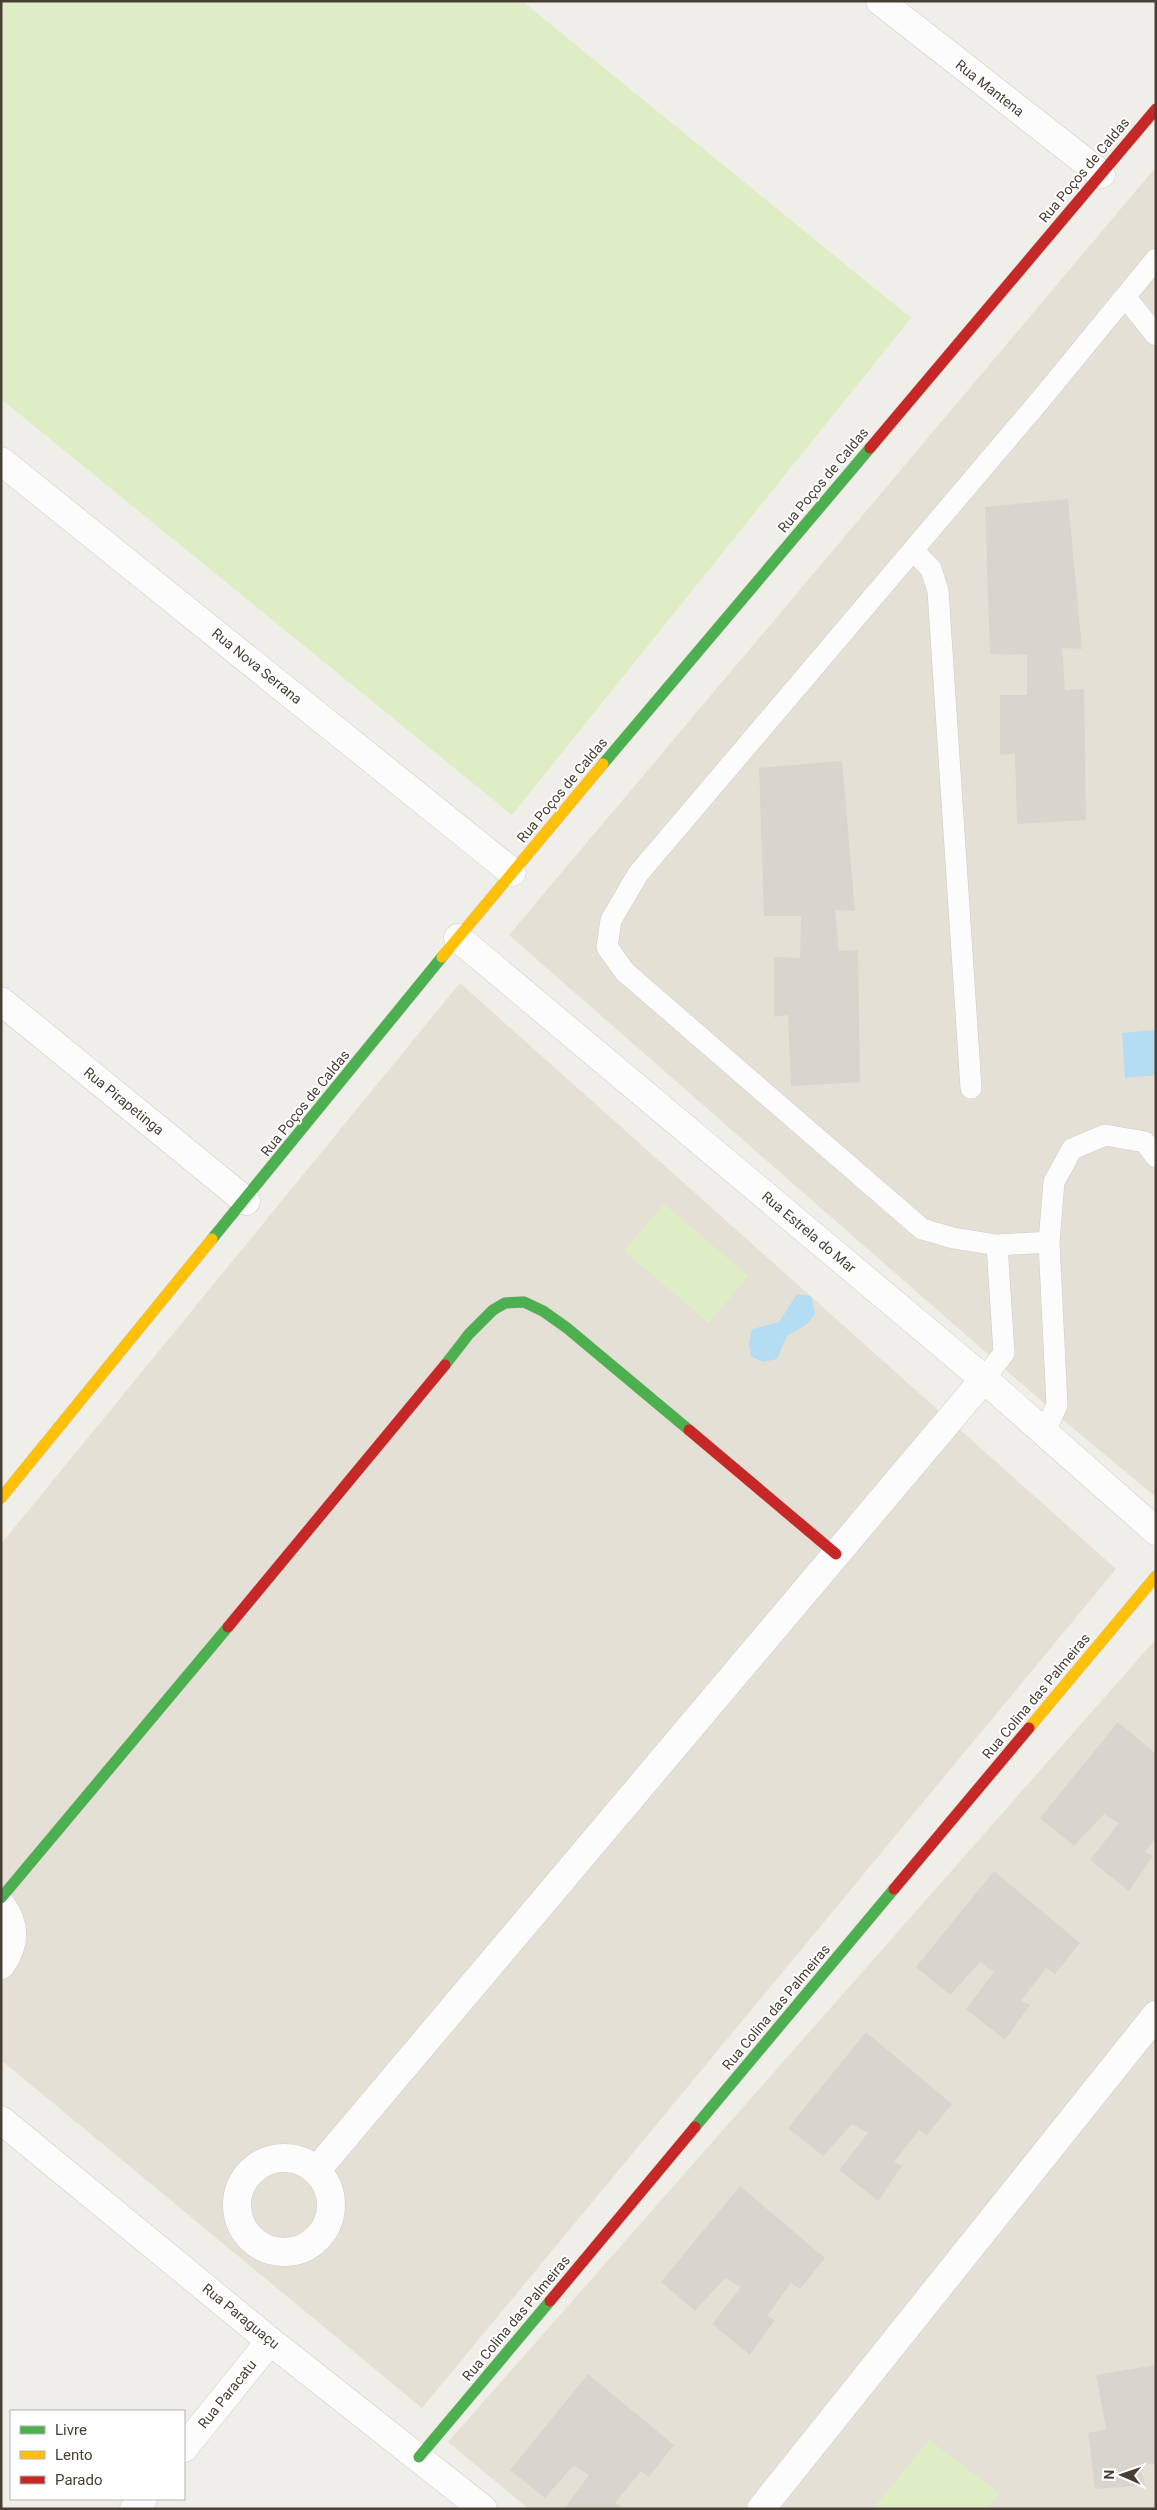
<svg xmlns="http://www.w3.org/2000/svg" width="1157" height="2510" viewBox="0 0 1157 2510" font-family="Roboto,sans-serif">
	<rect width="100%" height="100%" fill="#f0eee8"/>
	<path fill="#e5e0d5" d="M 1156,167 L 1156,1497 L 1062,1419 L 509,935 Z
		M 460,983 L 1116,1569 L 422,2408 L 1,2060 L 1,1544 Z
		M 1156,1639 L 1156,2509 L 529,2509 L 448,2442 Z"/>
	<path fill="#dfedc5" d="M 1,1 L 522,1 L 911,318 L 512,815 L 1,399 Z
		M 664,1204 L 748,1276 L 709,1323 L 624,1251 Z
		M 929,2440 L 999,2493 L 987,2509 L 873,2509 Z"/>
	<path fill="#b4dcf3" d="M 1156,1030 L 1156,1075 L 1125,1078 L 1122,1033 Z
		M 797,1294 L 811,1296 L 815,1314 L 806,1325 L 787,1336 L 777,1359 L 763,1362 L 751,1356 L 749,1344 L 752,1329 L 779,1322 Z"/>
	<path fill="#d8d5cf" d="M 1068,499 L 1082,649 L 1062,648 L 1065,690 L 1084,689 L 1086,820 L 1017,824 L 1015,753 L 1000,755 L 1000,695 L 1027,695 L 1027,655 L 990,654 L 985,507 Z
		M 842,761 L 855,911 L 835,910 L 839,951 L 858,950 L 860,1082 L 791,1086 L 788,1015 L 774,1017 L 774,957 L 800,958 L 801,916 L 764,916 L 759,768 Z
		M 1118,1722 L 1156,1754 L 1156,1838 L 1145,1852 L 1153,1856 L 1129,1891 L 1090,1860 L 1119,1823 L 1104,1814 L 1074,1846 L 1040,1818 Z
		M 994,1871 L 1080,1943 L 1055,1974 L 1046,1968 L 1021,2001 L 1030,2005 L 1005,2040 L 966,2009 L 994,1972 L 980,1962 L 950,1995 L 916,1967 Z
		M 866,2032 L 952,2104 L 927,2135 L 919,2130 L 894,2162 L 902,2166 L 878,2201 L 839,2170 L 868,2133 L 852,2124 L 823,2156 L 788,2128 Z
		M 740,2186 L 825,2258 L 800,2289 L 791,2283 L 767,2316 L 775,2320 L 750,2355 L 712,2324 L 741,2287 L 725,2278 L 695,2311 L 661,2282 Z
		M 1156,2365 L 1156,2463 L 1140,2466 L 1145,2485 L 1095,2489 L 1088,2433 L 1106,2429 L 1096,2375 Z
		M 588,2374 L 674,2445 L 649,2477 L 641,2471 L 615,2503 L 626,2509 L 564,2509 L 589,2475 L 574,2465 L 545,2498 L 510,2470 Z"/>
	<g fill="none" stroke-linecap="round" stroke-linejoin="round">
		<g stroke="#ceccc6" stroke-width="22">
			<path id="lane" d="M 1125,297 L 1156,335
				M 913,550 L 931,569 L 938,591 L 971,1088
				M 1049,1242 L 1054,1182 L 1072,1149 L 1105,1135 L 1145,1142 L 1156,1157
				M 984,1379 L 1004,1353 L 997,1245
				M 1044,1433 L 1057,1405 L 1049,1242 L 997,1245 L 953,1238 L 922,1229 L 625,972 L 607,947 L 611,920 L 638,874 L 1042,398 L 1156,259"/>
		</g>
		<g stroke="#ceccc6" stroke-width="29">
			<path id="street" d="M 880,1 L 1101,174
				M 1,461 L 512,872
				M 458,938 L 984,1379 L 1156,1531
				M 1,1001 L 246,1201
				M 1,1905 C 17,1926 15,1945 1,1965
				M 1,2120 L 270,2341 L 483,2509
				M237 2205a47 47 0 1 1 94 0a47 47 0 1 1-94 0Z
				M 316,2171 L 984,1379
				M 184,2448 L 270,2341
				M 134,2509 L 143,2499
				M 761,2509 L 1156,2015"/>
		</g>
		<g stroke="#d2ccbf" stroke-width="12">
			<path id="fast" d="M 603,764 L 870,448
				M 212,1239 L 442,957
				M 445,1365 L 469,1334 L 493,1310 L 505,1303 L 524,1302 L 543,1311 L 567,1328 L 689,1430
				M 1,1898 L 228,1627
				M 695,2127 L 894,1889
				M 419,2457 L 550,2301"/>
		</g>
		<g stroke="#d2ccbf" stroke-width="12">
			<path id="slow" d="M 442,957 L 603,764
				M 1,1498 L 212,1239
				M 1029,1728 L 1156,1576"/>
		</g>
		<g stroke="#d2ccbf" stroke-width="12">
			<path id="jam" d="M 870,448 L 1156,109
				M 689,1430 L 836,1554
				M 228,1627 L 445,1365
				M 894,1889 L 1029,1728
				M 550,2301 L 695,2127"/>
		</g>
		<use href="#lane" stroke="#fdfcfc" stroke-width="21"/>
		<use href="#street" stroke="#fdfcfc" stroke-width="28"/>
		<use href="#fast" stroke="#4caf50" stroke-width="11"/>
		<use href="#slow" stroke="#ffc107" stroke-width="11"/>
		<use href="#jam" stroke="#c62828" stroke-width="11"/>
	</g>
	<g text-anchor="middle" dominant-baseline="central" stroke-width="4" stroke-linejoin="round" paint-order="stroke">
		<g font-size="14" fill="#473f34" stroke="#fff">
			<text transform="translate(990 88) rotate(38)">Rua Mantena</text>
			<text transform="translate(1084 170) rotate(-50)">Rua Poços de Caldas</text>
			<text transform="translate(823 480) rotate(-50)">Rua Poços de Caldas</text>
			<text transform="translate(257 666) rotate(39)">Rua Nova Serrana</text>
			<text transform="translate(562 790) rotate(-50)">Rua Poços de Caldas</text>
			<text transform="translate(124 1101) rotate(39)">Rua Pirapetinga</text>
			<text transform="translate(305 1103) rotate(-51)">Rua Poços de Caldas</text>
			<text transform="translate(809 1232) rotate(40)">Rua Estrela do Mar</text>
			<text transform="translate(1036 1696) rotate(-50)">Rua Colina das Palmeiras</text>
			<text transform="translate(776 2007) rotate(-50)">Rua Colina das Palmeiras</text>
			<text transform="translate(241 2316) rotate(39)">Rua Paraguaçu</text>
			<text transform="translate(516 2318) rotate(-50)">Rua Colina das Palmeiras</text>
			<text transform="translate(227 2394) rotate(-51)">Rua Paracatu</text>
		</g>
	</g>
	<rect width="1157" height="2510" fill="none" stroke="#473f34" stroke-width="5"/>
	<rect x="10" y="2410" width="175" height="90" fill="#ffffff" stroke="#b5b2ae"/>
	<rect x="20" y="2426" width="25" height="8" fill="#4caf50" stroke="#b5b2ae"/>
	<text x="55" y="2435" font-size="15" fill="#473f34">Livre</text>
	<rect x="20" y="2451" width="25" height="8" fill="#ffc107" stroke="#b5b2ae"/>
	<text x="55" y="2460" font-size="15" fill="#473f34">Lento</text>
	<rect x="20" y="2476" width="25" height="8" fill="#c62828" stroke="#b5b2ae"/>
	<text x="55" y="2485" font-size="15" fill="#473f34">Parado</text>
	<g transform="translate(1122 2475) rotate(272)" stroke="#ffffff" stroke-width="4" paint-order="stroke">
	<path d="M0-4L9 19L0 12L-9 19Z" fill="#473f34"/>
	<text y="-8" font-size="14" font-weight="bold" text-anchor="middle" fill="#473f34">N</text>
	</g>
</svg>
